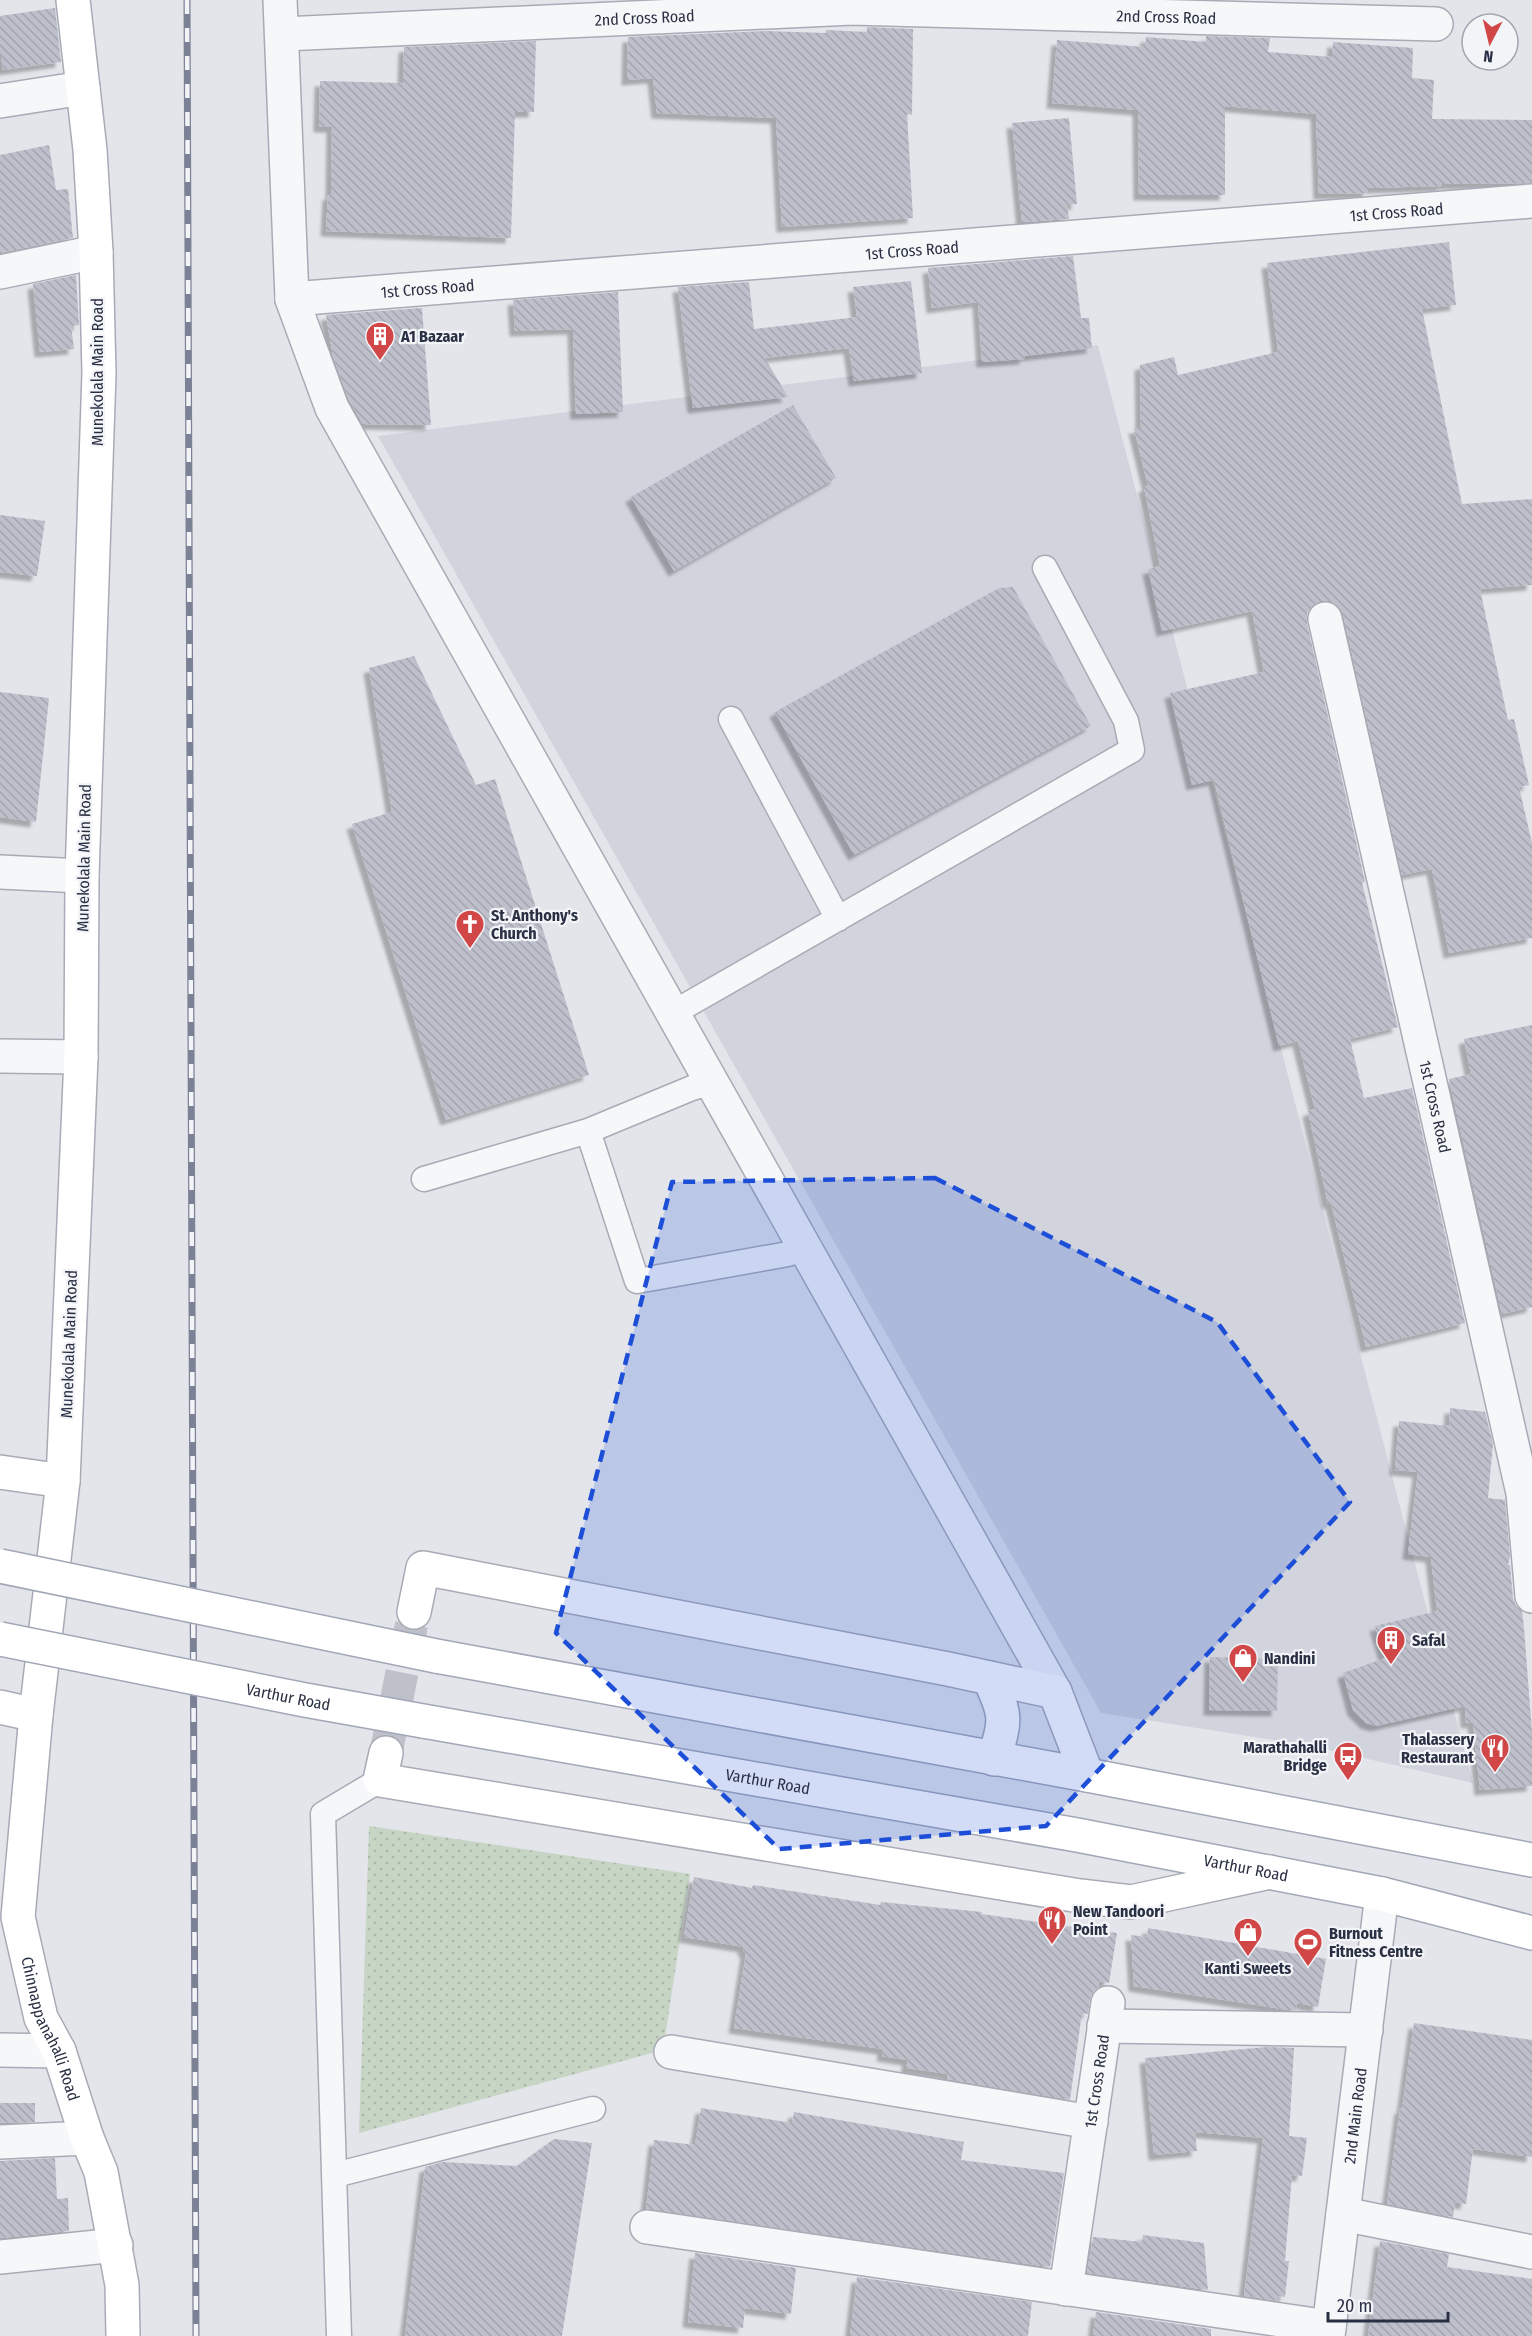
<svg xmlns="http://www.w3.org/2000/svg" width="1532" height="2336" viewBox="0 0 1532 2336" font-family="'Fira Sans Condensed',sans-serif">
	<defs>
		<pattern id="grass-dots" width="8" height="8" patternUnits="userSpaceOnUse" patternTransform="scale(1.5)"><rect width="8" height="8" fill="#c6d5c4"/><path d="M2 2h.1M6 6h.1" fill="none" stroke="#aab7aa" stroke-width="1.8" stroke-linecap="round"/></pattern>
		<pattern id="building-back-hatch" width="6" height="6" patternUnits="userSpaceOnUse" patternTransform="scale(1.5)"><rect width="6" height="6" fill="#bdc0cb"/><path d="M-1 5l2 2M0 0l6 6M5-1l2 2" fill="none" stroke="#a3a5b0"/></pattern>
		<filter id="shadow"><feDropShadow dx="-5.5" dy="5.5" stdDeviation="1.5" flood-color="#0004"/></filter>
	</defs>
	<rect width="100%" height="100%" fill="#e3e5eb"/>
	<path fill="#d1d4dd" d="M 1098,345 L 1410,1545 L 1473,1783 L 1311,1746 L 1101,1713 L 378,436 Z"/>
	<path fill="url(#grass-dots)" d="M 369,1826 L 690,1874 L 663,2050 L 359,2133 Z"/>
	<path fill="url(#building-back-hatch)" filter="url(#shadow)" d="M 55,8 L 61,62 L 3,70 L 0,46 L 0,16 Z
		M 867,27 L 913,29 L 912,115 L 907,114 L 913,218 L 782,227 L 776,118 L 657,113 L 653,78 L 627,80 L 628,37 L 766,31 L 826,33 L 826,30 L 867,32 Z
		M 1206,36 L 1270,38 L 1268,52 L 1332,57 L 1333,42 L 1413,48 L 1412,78 L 1434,80 L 1432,119 L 1532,120 L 1532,183 L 1442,184 L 1442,186 L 1368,188 L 1368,193 L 1319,194 L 1316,114 L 1225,106 L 1225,195 L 1139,195 L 1138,110 L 1052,103 L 1057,40 L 1145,47 L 1146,37 L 1206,42 Z
		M 536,41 L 534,112 L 515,112 L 511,238 L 326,231 L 328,194 L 331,195 L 332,127 L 319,127 L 320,81 L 403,83 L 404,47 Z
		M 1069,118 L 1077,204 L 1067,205 L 1069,219 L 1022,222 L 1012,123 Z
		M 49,145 L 56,190 L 68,189 L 73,238 L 0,253 L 0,155 Z
		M 1449,242 L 1456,305 L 1422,309 L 1462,504 L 1532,499 L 1532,585 L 1480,589 L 1508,720 L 1514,719 L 1529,785 L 1519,787 L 1532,843 L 1532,938 L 1449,953 L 1432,869 L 1402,875 L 1343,614 L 1338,606 L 1330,601 L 1320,601 L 1313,605 L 1307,613 L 1307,623 L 1365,882 L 1362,883 L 1398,1027 L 1350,1039 L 1364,1098 L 1412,1088 L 1465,1323 L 1366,1347 L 1331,1203 L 1328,1204 L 1308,1111 L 1315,1109 L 1298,1041 L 1279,1046 L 1214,780 L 1192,785 L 1170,693 L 1264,672 L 1252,611 L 1162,631 L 1148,569 L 1160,566 L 1144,487 L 1148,486 L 1134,428 L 1141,428 L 1140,365 L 1174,357 L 1178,375 L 1278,352 L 1267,263 Z
		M 1073,256 L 1081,318 L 1089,318 L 1092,348 L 1025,356 L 1025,359 L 982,362 L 978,302 L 932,308 L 928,268 Z
		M 76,275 L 79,325 L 71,326 L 74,349 L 40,352 L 33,284 Z
		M 911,281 L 922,373 L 854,381 L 849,348 L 765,358 L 788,397 L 693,408 L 678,287 L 749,282 L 754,329 L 857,317 L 853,287 Z
		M 618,292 L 623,412 L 576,414 L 573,329 L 515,331 L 513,300 Z
		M 422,308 L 431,425 L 363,424 L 349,400 L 333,356 L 326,315 Z
		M 793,405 L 836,478 L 674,571 L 631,497 Z
		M 0,515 L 45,521 L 37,576 L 0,572 Z
		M 1013,587 L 1091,726 L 854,855 L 775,712 L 999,588 Z
		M 414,656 L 476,785 L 495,779 L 589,1075 L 446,1120 L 352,824 L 392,812 L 369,668 Z
		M 0,692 L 49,698 L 36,822 L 0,817 Z
		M 1532,1025 L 1532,1307 L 1502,1314 L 1449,1079 L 1471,1074 L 1464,1039 Z
		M 1450,1408 L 1485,1412 L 1493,1444 L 1488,1498 L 1505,1500 L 1510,1556 L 1508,1565 L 1510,1565 L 1513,1598 L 1516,1606 L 1522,1611 L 1524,1628 L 1532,1732 L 1532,1786 L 1480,1790 L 1473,1722 L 1466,1723 L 1465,1706 L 1376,1726 L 1366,1723 L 1353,1710 L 1343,1673 L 1385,1658 L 1375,1626 L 1437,1611 L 1431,1557 L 1408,1554 L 1418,1472 L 1395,1470 L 1399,1421 L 1449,1426 Z
		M 1210,1657 L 1278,1659 L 1277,1711 L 1209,1710 Z
		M 694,1877 L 752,1888 L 753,1885 L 880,1905 L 881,1902 L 982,1912 L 981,1914 L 1117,1933 L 1109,1983 L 1099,1981 L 1098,1987 L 1093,1992 L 1090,2000 L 1088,2014 L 1082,2013 L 1070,2100 L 947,2079 L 948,2074 L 906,2068 L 908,2060 L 882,2056 L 883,2049 L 734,2028 L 746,1952 L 743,1951 L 744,1947 L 684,1937 Z
		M 1148,1928 L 1326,1959 L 1318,2007 L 1297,2003 L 1296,2010 L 1289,2010 L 1134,1986 L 1131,1935 L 1147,1937 Z
		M 1414,2023 L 1532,2040 L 1532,2157 L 1473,2149 L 1466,2204 L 1455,2202 L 1453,2217 L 1387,2204 L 1400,2108 L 1402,2109 Z
		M 1267,2047 L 1294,2048 L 1289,2136 L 1307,2138 L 1302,2176 L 1292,2175 L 1285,2261 L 1289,2261 L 1285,2297 L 1278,2296 L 1278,2301 L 1244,2296 L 1263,2138 L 1195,2132 L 1197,2151 L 1154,2155 L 1145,2058 Z
		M 0,2103 L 35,2103 L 35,2122 L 0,2123 Z
		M 701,2108 L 792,2123 L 794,2112 L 964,2142 L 961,2160 L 1064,2173 L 1050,2267 L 646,2209 L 654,2140 L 695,2145 Z
		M 554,2139 L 592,2143 L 562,2336 L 405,2336 L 425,2167 L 443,2162 L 517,2166 Z
		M 55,2158 L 57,2199 L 68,2198 L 69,2231 L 0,2238 L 0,2161 Z
		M 1143,2235 L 1204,2243 L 1208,2290 L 1087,2273 L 1093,2237 L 1142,2242 Z
		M 1380,2241 L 1449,2254 L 1447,2267 L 1532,2279 L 1532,2336 L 1368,2336 Z
		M 695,2253 L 796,2268 L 791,2314 L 745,2308 L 743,2328 L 688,2322 Z
		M 857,2277 L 1032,2302 L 1028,2336 L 850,2336 Z
		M 1096,2312 L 1211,2329 L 1211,2336 L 1093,2336 Z"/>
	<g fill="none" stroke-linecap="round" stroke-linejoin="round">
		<path stroke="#bec1ca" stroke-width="33" stroke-dasharray="33 16" stroke-linecap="butt" d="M 386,1753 L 414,1612"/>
		<g stroke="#a8abb6" stroke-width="27">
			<path id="lane" d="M 731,719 L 838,919
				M 673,1013 L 1132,750 L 1126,721 L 1045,568
				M 588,1131 L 637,1281 L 788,1254 L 805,1248
				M 424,1179 L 588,1131 L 692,1088 L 712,1082
				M 335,2175 L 593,2109
				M 339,2336 L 323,1814 L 380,1780"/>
		</g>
		<g stroke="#a8abb6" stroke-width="36">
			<g id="street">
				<path d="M 280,0 L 292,299 L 332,408 L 1055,1692"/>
				<path id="s1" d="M 283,34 L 852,8 L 1436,24"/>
				<path d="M 0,101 L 83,88"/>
				<path d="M 0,272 L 96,252"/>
				<path id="s2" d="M 292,299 L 1532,201"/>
				<path id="s3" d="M 1325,619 L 1523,1493 L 1532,1596"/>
				<path d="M 0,872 L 82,876"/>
				<path d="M 0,1056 L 81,1057"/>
				<path d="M 1104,2026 L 1366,2030"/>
				<path d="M 0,2050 L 59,2051"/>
				<path d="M 671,2052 L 1091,2122"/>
				<path d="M 0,2142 L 87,2138"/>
				<path d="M 1343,2214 L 1532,2252"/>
				<path d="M 647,2227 L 1329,2327"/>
				<path d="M 0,2257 L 116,2245"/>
				<path id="s4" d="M 1066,2289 L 1108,2003"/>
				<path id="s5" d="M 1328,2336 L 1382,1894"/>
			</g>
		</g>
		<g stroke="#a8abb6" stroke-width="36">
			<g id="secondary">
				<path id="s6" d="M 73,0 L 90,150 L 96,252 L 99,373 L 82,876 L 81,1057 L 63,1481 L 36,1715 L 18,1917 L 41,2018 L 59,2051 L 87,2138 L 101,2172 L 122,2285 L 123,2336"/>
				<path d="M 0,1472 L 63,1481"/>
				<path d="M 414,1612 L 423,1568 L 948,1669 L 1055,1692 L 1087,1775"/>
				<path d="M 0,1707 L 36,1715"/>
				<path d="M 386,1753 L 380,1780 L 1080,1896 L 1131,1902 L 1270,1872"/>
			</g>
		</g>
		<g stroke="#a2a7b7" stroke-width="36">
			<g id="primary">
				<path d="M 436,1656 L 1087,1775 L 1532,1860"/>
				<path d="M 989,1678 C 1007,1716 1006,1719 994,1759"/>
				<path id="s7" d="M 423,1721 L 1077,1835 L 1382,1894 L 1532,1933"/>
			</g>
		</g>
		<use href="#lane" stroke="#f6f7f9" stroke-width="24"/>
		<use href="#street" stroke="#f6f7f9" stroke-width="33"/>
		<use href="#secondary" stroke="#fff" stroke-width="33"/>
		<use href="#primary" stroke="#fff" stroke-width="33"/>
		<g stroke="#7c8295" stroke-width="7">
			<path id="rail" d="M 187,0 L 196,2336"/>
		</g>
		<use href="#rail" stroke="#f3f4f8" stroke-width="4.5" stroke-dasharray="14" stroke-linecap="butt"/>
		<g stroke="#a2a7b7" stroke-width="36" stroke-linecap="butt">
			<g id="primary-bridge">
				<path d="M 0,1566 L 436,1656"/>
				<path id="s8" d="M 0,1639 L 305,1700 L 423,1721"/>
			</g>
		</g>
		<use href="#primary-bridge" stroke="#fff" stroke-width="33"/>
	</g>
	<path fill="#1d4ed8" fill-opacity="0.2" stroke="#1d4ed8" stroke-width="4.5" stroke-dasharray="12 8" stroke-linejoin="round" d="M 935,1178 L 1217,1322 L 1350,1502 L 1046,1826 L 779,1849 L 556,1633 L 672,1182 Z"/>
	<defs>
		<g id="building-pin" transform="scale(1.5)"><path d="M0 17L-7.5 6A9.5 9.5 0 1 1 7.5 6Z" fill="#d14747" stroke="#f3f4f8"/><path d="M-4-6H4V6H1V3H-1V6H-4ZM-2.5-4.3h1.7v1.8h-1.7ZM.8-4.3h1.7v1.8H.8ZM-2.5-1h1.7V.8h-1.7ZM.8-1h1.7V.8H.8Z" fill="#fff"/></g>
		<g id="church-pin" transform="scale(1.5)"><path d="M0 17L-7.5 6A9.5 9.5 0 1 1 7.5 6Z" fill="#d14747" stroke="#f3f4f8"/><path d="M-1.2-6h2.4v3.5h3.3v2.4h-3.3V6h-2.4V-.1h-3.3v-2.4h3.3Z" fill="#fff"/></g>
		<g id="shop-pin" transform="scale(1.5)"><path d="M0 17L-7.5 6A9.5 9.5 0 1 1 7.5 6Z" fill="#d14747" stroke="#f3f4f8"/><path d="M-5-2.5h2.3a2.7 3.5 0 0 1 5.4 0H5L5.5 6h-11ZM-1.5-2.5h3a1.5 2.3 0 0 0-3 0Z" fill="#fff"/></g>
		<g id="restaurant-pin" transform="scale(1.5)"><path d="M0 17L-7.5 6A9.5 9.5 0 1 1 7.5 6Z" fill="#d14747" stroke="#f3f4f8"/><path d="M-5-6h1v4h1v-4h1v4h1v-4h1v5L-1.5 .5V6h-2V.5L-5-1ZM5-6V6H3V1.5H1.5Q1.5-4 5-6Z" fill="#fff"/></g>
		<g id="bus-pin" transform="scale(1.5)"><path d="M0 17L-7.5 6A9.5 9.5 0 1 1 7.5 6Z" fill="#d14747" stroke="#f3f4f8"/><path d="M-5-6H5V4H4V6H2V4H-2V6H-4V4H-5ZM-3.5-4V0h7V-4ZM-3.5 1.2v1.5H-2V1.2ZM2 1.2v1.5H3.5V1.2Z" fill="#fff"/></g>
		<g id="stadium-pin" transform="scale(1.5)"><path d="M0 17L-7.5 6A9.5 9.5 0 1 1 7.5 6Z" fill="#d14747" stroke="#f3f4f8"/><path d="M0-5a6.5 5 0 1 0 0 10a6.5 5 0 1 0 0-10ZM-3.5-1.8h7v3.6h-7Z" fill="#fff"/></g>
	</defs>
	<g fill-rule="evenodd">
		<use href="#building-pin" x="380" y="336"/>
		<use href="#church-pin" x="470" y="924"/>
		<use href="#building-pin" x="1391" y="1640"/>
		<use href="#shop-pin" x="1243" y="1658"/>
		<use href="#restaurant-pin" x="1495" y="1748"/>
		<use href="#bus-pin" x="1348" y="1756"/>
		<use href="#restaurant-pin" x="1052" y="1920"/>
		<use href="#shop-pin" x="1248" y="1932"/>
		<use href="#stadium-pin" x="1308" y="1942"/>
	</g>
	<g text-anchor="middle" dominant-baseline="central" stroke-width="4.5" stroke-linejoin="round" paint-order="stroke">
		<g font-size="16" fill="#2a3044" stroke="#f3f4f8">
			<text stroke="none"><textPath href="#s1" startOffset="884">2nd Cross Road</textPath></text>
			<text stroke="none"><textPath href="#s1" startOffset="362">2nd Cross Road</textPath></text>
			<text stroke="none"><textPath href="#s2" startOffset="1108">1st Cross Road</textPath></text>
			<text stroke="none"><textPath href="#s2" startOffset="622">1st Cross Road</textPath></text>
			<text stroke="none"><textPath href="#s2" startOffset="136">1st Cross Road</textPath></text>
			<text transform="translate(97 372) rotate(-90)">Munekolala Main Road</text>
			<text transform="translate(84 858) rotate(-89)">Munekolala Main Road</text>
			<text stroke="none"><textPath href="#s3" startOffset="500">1st Cross Road</textPath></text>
			<text transform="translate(69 1344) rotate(-88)">Munekolala Main Road</text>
			<text stroke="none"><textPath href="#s8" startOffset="294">Varthur Road</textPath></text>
			<text stroke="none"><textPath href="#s7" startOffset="350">Varthur Road</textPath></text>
			<text stroke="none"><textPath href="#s7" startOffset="836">Varthur Road</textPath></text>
			<text stroke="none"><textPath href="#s6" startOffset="2038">Chinnappanahalli Road</textPath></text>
			<text stroke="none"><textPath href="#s4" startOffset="210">1st Cross Road</textPath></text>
			<text stroke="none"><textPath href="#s5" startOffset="222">2nd Main Road</textPath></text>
		</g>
		<g font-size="16" font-weight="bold" fill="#2a3044" stroke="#f3f4f8" text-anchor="start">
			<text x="401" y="336">A1 Bazaar</text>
			<text x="491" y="915">St. Anthony's<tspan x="491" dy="18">Church</tspan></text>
			<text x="1412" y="1640">Safal</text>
			<text x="1264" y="1658">Nandini</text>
			<text x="1474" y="1739" text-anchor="end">Thalassery<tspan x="1474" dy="18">Restaurant</tspan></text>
			<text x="1327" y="1747" text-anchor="end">Marathahalli<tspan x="1327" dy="18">Bridge</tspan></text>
			<text x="1073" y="1911">New Tandoori<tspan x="1073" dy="18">Point</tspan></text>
			<text x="1329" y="1933">Burnout<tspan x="1329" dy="18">Fitness Centre</tspan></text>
			<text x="1248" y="1968" text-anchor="middle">Kanti Sweets</text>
		</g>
	</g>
	<g transform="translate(1490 42) rotate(187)"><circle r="28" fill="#f3f4f8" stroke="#a3a6b0" stroke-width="1.5"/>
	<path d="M0-4.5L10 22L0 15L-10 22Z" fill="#d14747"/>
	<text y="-9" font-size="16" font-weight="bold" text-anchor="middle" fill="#2a3044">N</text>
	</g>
	<path d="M1328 2312v9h120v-9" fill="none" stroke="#2a3044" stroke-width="3"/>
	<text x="1337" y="2312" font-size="18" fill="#2a3044" stroke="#f3f4f8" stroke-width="4.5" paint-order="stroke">20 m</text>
</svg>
